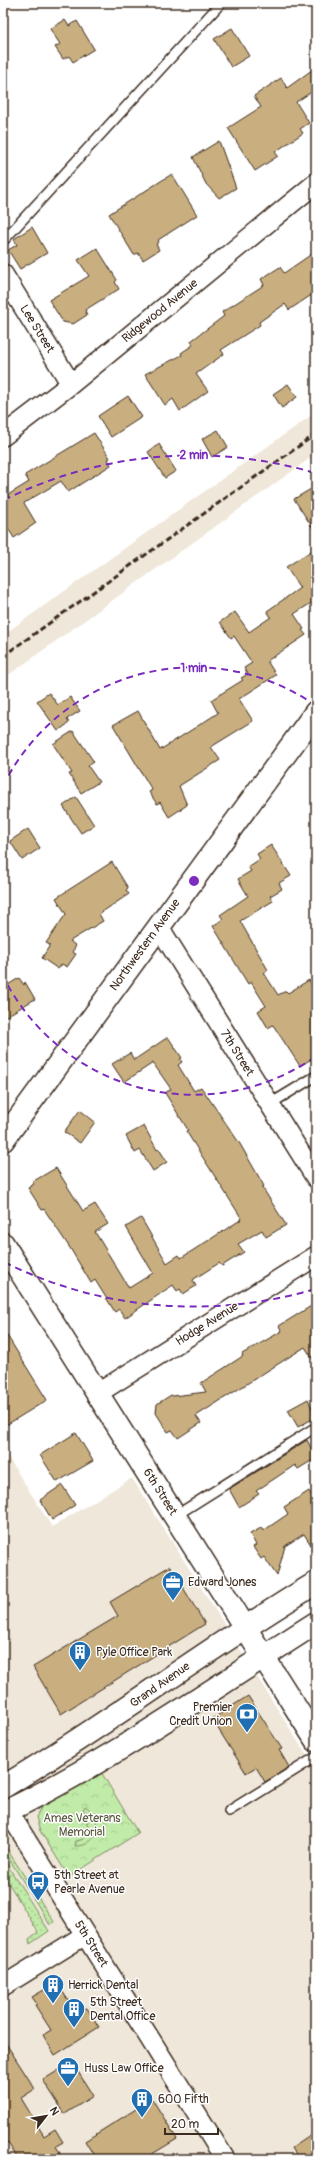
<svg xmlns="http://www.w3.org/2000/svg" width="319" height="2162" viewBox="0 0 319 2162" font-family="Pangolin,sans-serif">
	<defs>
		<pattern id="grass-dots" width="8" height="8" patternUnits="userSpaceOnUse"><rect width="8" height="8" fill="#c1eba8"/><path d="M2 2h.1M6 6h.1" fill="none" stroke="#a7ca90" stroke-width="1.8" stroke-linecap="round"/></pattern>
		<pattern id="park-crowns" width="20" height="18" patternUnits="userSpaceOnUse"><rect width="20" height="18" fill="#c1eba8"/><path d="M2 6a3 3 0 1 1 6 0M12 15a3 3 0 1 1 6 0" fill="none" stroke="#a7ca90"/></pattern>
		<pattern id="garden-furrows" width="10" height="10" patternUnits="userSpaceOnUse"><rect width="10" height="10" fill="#c1eba8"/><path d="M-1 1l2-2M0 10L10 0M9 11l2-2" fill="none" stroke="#a7ca90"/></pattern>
	</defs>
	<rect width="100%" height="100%" fill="#fff"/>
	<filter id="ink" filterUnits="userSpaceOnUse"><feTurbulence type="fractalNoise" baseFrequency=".025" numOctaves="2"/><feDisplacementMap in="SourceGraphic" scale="8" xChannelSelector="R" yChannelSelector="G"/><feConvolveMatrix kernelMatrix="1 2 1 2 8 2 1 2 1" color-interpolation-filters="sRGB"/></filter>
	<g filter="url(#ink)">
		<path fill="#efe7d9" d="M 316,412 L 316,454 L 3,679 L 3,635 Z
			M 3,1449 L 52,1527 L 132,1478 L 316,1770 L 316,2159 L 3,2159 Z"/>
		<path fill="url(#grass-dots)" stroke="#7e8a63" d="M 3,1843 L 54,1922 L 50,1925 L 3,1849 Z
			M 3,1858 L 49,1931 L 30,1944 L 29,1939 L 38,1932 L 3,1874 Z"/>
		<path fill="url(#park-crowns)" stroke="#7e8a63" d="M 101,1772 L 138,1833 L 69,1877 L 40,1831 L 36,1817 L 43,1804 Z"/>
		<path fill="url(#garden-furrows)" stroke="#7e8a63" d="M 85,1806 C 105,1818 99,1847 75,1846 L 76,1841 L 84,1839 L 82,1835 L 88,1827 L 86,1819 L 91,1816 L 83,1810 Z"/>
		<path fill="#c9af80" stroke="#3b2a1e" d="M 65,20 L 69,26 L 77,21 L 94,49 L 73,62 L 69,56 L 63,59 L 55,47 L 60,44 L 50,29 Z
			M 232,28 L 249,56 L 231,67 L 214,39 Z
			M 316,67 L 316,89 L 296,102 L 309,123 L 300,129 L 303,133 L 275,152 L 278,156 L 255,171 L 228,128 L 261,107 L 254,96 L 281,78 L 287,88 Z
			M 219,141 L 236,188 L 219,198 L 206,184 L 193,157 Z
			M 172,174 L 197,215 L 158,240 L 159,242 L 156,244 L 159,250 L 143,260 L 138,253 L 134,255 L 109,214 Z
			M 32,227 L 47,253 L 20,269 L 8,250 L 17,245 L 14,239 Z
			M 97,248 L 117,280 L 115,282 L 119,289 L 85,310 L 87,315 L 73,324 L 63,322 L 49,300 L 89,276 L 78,260 Z
			M 316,251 L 316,292 L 289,310 L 285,304 L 259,322 L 260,325 L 221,350 L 224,354 L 196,374 L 208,391 L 180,411 L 173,399 L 165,405 L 145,374 L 182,355 L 181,353 L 193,345 L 191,341 L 224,316 L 222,312 L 264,285 L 261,279 L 280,267 L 284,273 Z
			M 288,384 L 297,397 L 282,408 L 273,394 Z
			M 128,396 L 142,417 L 111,437 L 98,416 Z
			M 218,430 L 228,447 L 212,457 L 202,439 Z
			M 94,433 L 110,458 L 108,459 L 111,465 L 68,492 L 61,481 L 24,503 L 36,523 L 14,538 L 3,520 L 3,498 L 29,482 L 25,475 Z
			M 159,444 L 176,471 L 165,478 L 148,452 Z
			M 311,489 L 316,497 L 316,533 L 294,499 Z
			M 316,548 L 316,600 L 294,614 L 304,629 L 302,630 L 306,635 L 267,661 L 276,675 L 239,699 L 253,721 L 211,747 L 220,760 L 179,786 L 187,805 L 169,817 L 160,802 L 157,804 L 149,792 L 152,790 L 113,725 L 138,711 L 160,750 L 218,713 L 211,700 L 243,680 L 241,678 L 248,674 L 244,668 L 252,663 L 234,636 L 231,638 L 220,622 L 235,612 L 249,632 L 271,617 L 267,611 L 300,588 L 286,567 Z
			M 49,693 L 58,705 L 70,697 L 80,711 L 67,719 L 69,723 L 58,731 L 37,701 Z
			M 73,731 L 94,762 L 88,766 L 99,782 L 81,793 L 69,774 L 72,773 L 53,744 Z
			M 76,797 L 94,825 L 81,833 L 63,806 Z
			M 28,829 L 40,848 L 22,860 L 10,841 Z
			M 271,845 L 291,876 L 279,883 L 282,889 L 270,896 L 273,901 L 240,921 L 268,970 L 264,973 L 278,995 L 286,991 L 288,993 L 309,980 L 316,992 L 316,1056 L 300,1066 L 273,1025 L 268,1028 L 258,1011 L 266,1006 L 251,982 L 248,984 L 213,926 L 223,919 L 220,915 L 248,896 L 238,879 L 251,871 L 248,867 L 260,859 L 257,854 Z
			M 112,862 L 128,888 L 126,890 L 129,894 L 99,914 L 103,921 L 70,941 L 76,946 L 72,952 L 76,954 L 67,967 L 62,964 L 58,969 L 42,958 L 50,945 L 46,943 L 66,914 L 56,898 Z
			M 19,978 L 24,985 L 25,982 L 35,999 L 3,1018 L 3,988 Z
			M 168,1037 L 182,1058 L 180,1059 L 182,1062 L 178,1065 L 194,1091 L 201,1087 L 240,1144 L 264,1186 L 262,1187 L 286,1225 L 266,1237 L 262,1230 L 238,1244 L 244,1252 L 222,1266 L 219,1263 L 194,1279 L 193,1281 L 196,1286 L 183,1294 L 180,1289 L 177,1291 L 173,1285 L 125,1318 L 119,1309 L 115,1312 L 95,1280 L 91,1283 L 70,1248 L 44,1209 L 42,1210 L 28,1188 L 34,1184 L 32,1182 L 56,1168 L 83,1211 L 95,1204 L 108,1224 L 95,1232 L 129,1288 L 153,1273 L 126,1227 L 141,1218 L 167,1263 L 179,1255 L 181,1258 L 242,1219 L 186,1131 L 188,1130 L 165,1093 L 171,1089 L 153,1063 L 124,1082 L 112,1064 L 130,1053 L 134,1060 Z
			M 80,1110 L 95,1122 L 80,1143 L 64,1132 Z
			M 144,1126 L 157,1150 L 159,1149 L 167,1162 L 153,1171 L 140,1150 L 135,1153 L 126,1136 Z
			M 316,1303 L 316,1364 L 305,1347 L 196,1416 L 201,1423 L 178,1438 L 172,1430 L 168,1432 L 156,1413 L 157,1404 L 171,1395 L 173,1396 L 206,1392 L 201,1383 L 243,1356 L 242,1354 L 282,1331 L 279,1326 Z
			M 3,1329 L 47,1400 L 3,1427 Z
			M 308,1399 L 316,1417 L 298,1427 L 288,1410 Z
			M 76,1433 L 93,1461 L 57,1482 L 40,1455 Z
			M 307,1440 L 316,1458 L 298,1469 L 295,1465 L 256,1491 L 259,1494 L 239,1507 L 229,1489 Z
			M 62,1485 L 75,1505 L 52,1520 L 40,1500 Z
			M 309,1491 L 316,1503 L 316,1553 L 304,1534 L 285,1546 L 277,1576 L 264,1557 L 261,1559 L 253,1547 L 256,1545 L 250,1534 L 261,1528 L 263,1531 L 288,1514 L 284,1507 Z
			M 170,1566 L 205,1624 L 61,1714 L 33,1667 L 118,1616 L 110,1602 Z
			M 248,1696 L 282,1749 L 279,1750 L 289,1767 L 265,1782 L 256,1767 L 246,1773 L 212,1719 Z
			M 59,1986 L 77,2014 L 87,2008 L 99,2027 L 55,2055 L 43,2035 L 51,2030 L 35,2005 L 37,2004 L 32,1997 L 49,1987 L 52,1991 Z
			M 3,2039 L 35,2089 L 21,2098 L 44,2136 L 55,2129 L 63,2142 L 56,2146 L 63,2159 L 18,2159 L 8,2143 L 3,2147 Z
			M 72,2062 L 93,2096 L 65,2114 L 43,2080 Z
			M 152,2099 L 177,2139 L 144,2159 L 96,2159 L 85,2141 Z
			M 316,2132 L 316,2159 L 299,2159 L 292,2148 Z"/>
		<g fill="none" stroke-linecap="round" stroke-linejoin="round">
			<g stroke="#3b2a1e" stroke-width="12">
				<path id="service" d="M 3,241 L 221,3
					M 270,1104 L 316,1076
					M 175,1516 L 316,1427
					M 229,1811 L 316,1757"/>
			</g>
			<g stroke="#3b2a1e" stroke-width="22">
				<path id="minor" d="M 3,274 L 71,384
					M 3,436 L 71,384 L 316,183
					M 159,927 L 316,1178
					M 98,1393 L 316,1256
					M 8,1811 L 225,2159
					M 3,1986 L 85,1935"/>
			</g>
			<g stroke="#3b2a1e" stroke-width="25">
				<path id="tertiary" d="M 3,1140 L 316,712"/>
			</g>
			<g stroke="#3b2a1e" stroke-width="25">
				<path id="secondary" d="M 3,1244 L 316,1740"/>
			</g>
			<g stroke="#3b2a1e" stroke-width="25">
				<path id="primary" d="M 3,1787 C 110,1723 209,1647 316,1583
					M 3,1813 C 113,1760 213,1688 316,1623"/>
			</g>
			<use href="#service" stroke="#fff" stroke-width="9"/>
			<use href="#minor" stroke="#fff" stroke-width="19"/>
			<use href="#tertiary" stroke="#fff" stroke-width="22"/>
			<use href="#secondary" stroke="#fff" stroke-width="22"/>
			<use href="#primary" stroke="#fff" stroke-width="22"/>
			<path stroke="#3b2a1e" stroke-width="3" stroke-dasharray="6 3" stroke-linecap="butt" d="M 3,656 L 316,434"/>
		</g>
	</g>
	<g fill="none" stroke="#7b2cbf" stroke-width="2" stroke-dasharray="7 5">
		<path d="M315 1057A213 213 0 0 1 3 976M3 786A213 213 0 0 1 315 705"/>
		<path d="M315 1289A426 426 0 0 1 4 1262M4 500A426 426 0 0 1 315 473"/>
	</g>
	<defs>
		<g id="office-pin" transform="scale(1.15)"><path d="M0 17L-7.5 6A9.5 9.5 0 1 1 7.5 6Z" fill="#1f6fb2" stroke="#fff"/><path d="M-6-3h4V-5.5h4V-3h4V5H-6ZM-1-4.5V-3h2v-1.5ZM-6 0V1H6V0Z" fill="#fff"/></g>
		<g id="building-pin" transform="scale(1.15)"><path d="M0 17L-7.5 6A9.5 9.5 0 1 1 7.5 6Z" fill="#1f6fb2" stroke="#fff"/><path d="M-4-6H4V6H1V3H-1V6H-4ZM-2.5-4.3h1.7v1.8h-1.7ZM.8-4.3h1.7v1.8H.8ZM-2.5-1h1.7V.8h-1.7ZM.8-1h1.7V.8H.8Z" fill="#fff"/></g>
		<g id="bank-pin" transform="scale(1.15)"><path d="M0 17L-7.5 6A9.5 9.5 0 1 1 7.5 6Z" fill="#1f6fb2" stroke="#fff"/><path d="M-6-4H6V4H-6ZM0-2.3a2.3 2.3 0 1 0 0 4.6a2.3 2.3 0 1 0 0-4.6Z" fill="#fff"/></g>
		<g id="bus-pin" transform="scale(1.15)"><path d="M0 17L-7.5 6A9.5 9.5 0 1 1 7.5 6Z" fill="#1f6fb2" stroke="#fff"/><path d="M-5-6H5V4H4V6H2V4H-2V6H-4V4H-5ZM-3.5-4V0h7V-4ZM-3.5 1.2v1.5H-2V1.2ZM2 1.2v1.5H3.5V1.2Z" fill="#fff"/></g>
	</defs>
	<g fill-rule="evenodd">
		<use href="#office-pin" x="173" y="1582"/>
		<use href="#building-pin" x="80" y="1652"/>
		<use href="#bank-pin" x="247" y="1714"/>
		<use href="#bus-pin" x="38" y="1882"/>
		<use href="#building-pin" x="53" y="1985"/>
		<use href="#building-pin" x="74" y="2009"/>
		<use href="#office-pin" x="68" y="2068"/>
		<use href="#building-pin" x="142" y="2099"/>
	</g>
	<g text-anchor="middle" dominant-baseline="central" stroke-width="3" stroke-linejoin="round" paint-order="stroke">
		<g font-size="12" fill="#3b2a1e" stroke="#fff">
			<text transform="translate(160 311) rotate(-39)">Ridgewood Avenue</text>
			<text transform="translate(37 329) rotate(58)">Lee Street</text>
			<text transform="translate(145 945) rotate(-54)">Northwestern Avenue</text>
			<text transform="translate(237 1053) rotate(58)">7th Street</text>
			<text transform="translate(207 1324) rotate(-32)">Hodge Avenue</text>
			<text transform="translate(160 1492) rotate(58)">6th Street</text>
			<text transform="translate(160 1685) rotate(-35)">Grand Avenue</text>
			<text transform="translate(91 1944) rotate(58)">5th Street</text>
		</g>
		<g font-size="12" fill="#3b2a1e" stroke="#fff" text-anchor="start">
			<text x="188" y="1582">Edward Jones</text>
			<text x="96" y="1652">Pyle Office Park</text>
			<text x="232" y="1707" text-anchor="end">Premier<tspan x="232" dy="14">Credit Union</tspan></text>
			<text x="54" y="1875">5th Street at<tspan x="54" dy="14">Pearle Avenue</tspan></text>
			<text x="68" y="1985">Herrick Dental</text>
			<text x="90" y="2002">5th Street<tspan x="90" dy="14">Dental Office</tspan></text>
			<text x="84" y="2068">Huss Law Office</text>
			<text x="158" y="2099">600 Fifth</text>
		</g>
		<g font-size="12" fill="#5c5a40" stroke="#fff">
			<text x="82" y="1818">Ames Veterans<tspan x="82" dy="14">Memorial</tspan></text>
		</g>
	</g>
	<circle cx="194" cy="881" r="6" fill="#7b2cbf" stroke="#fff" stroke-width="2"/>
	<g font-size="12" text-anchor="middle" font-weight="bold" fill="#7b2cbf" stroke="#fff" stroke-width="3" stroke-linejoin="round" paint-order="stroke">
		<text x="194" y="459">2 min</text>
		<text x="194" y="672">1 min</text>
	</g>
	<rect width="319" height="2162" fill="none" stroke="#fff" stroke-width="16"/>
	<rect x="8" y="8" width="303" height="2146" fill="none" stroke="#3b2a1e" stroke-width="1.5" filter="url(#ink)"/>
	<g transform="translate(46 2116) rotate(59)" stroke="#ffffff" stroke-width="3" paint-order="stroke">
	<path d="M0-3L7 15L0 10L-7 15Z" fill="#3b2a1e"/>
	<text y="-6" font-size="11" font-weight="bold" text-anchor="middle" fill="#3b2a1e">N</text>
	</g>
	<path d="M165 2128v6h53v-6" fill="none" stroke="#3b2a1e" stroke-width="2"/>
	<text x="171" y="2128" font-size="12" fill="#3b2a1e" stroke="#ffffff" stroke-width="3" paint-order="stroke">20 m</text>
</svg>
